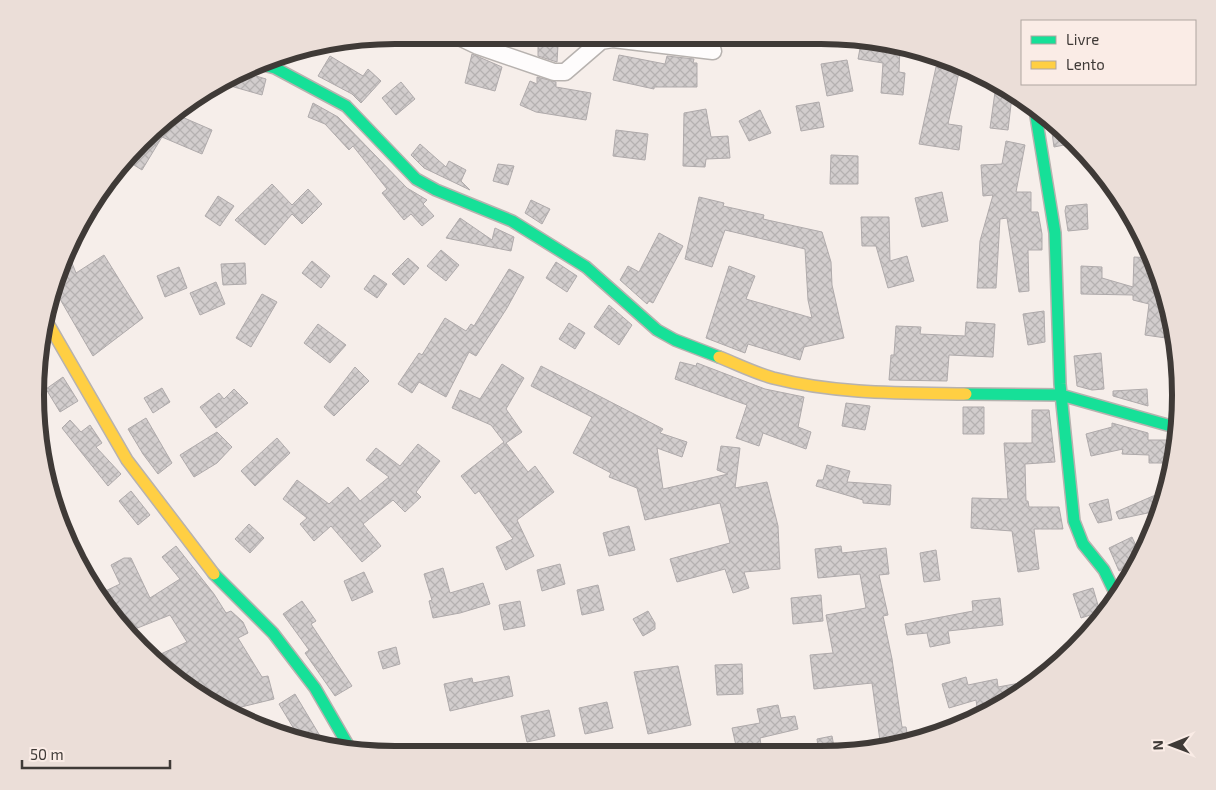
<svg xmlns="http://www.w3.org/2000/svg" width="1216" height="790" viewBox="0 0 1216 790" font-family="'Exo 2',sans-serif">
	<defs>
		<pattern id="building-cross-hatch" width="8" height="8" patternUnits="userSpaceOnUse" patternTransform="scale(1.25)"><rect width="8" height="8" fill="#d2cdcd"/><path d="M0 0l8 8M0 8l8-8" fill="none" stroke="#b5b1b1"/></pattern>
	</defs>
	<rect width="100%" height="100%" fill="#f6eeea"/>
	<path fill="url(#building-cross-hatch)" stroke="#afaaab" d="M 862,38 L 900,47 L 899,72 L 905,73 L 903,95 L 881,93 L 883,63 L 858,59 Z
		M 538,44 L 558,45 L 557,62 L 538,56 Z
		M 472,54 L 502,67 L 495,91 L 465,83 Z
		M 619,55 L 665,64 L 667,56 L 694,59 L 693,63 L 697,63 L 697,87 L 654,87 L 654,89 L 613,80 Z
		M 330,56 L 363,76 L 368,69 L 381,81 L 361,103 L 352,94 L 318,76 Z
		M 847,60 L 853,91 L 827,96 L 821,64 Z
		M 936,67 L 959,72 L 948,124 L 962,126 L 959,150 L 919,144 Z
		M 248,69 L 256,76 L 266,79 L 262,95 L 220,83 Z
		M 537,77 L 556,82 L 556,87 L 591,93 L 586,120 L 536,112 L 520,105 L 530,81 L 537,84 Z
		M 401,82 L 415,99 L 396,115 L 382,98 Z
		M 996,85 L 1012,96 L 1008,130 L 990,128 Z
		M 819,102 L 824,127 L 801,131 L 796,106 Z
		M 313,103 L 338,117 L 407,188 L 427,200 L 423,204 L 434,216 L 422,226 L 411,214 L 404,220 L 382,193 L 387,189 L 353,146 L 349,150 L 325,124 L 308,117 Z
		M 706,109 L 711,137 L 728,136 L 730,158 L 706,159 L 705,167 L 683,166 L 684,113 Z
		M 760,110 L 771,133 L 749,141 L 739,121 Z
		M 175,114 L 212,130 L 202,154 L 162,137 L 142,170 L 126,160 Z
		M 1050,119 L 1061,127 L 1064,145 L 1054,147 Z
		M 616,130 L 648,134 L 645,160 L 613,156 Z
		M 1006,141 L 1025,145 L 1016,192 L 1031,192 L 1031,212 L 1038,212 L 1042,234 L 1042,250 L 1028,250 L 1029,291 L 1019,292 L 1007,218 L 1000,219 L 996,288 L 977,288 L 980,241 L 993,195 L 983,196 L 981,165 L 1002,164 Z
		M 420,144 L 446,167 L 449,161 L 466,170 L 461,181 L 470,190 L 424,168 L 411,155 Z
		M 831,155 L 858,156 L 858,184 L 830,184 Z
		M 498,164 L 514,166 L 508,185 L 493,181 Z
		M 272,184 L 292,205 L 308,189 L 322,204 L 302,224 L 292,214 L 265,245 L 235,220 Z
		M 942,192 L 948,221 L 922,227 L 915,198 Z
		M 218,196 L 234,206 L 220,226 L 205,216 Z
		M 699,197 L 724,203 L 723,206 L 764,215 L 763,219 L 822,232 L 831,262 L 832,285 L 844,338 L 804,347 L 800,360 L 748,344 L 745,353 L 706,338 L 729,266 L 755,276 L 746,299 L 812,318 L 808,300 L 805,249 L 725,230 L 712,267 L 685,259 Z
		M 531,200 L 550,209 L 542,224 L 525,213 Z
		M 1087,204 L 1088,229 L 1068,231 L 1065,211 L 1066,206 Z
		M 861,217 L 889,217 L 890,261 L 907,256 L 914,281 L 888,288 L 876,246 L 862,246 Z
		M 460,218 L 492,240 L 495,228 L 514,237 L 511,251 L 446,238 Z
		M 659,233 L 683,246 L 653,303 L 649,301 L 647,304 L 620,280 L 628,266 L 639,272 Z
		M 441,250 L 459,265 L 446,281 L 427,266 Z
		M 68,253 L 76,273 L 104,255 L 143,318 L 93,356 L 53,287 L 61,281 L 57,273 Z
		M 1134,257 L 1152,258 L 1169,302 L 1166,338 L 1145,335 L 1149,304 L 1133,300 L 1133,295 L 1081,294 L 1081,266 L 1102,267 L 1102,278 L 1133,287 Z
		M 408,258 L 419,268 L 404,285 L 392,274 Z
		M 312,261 L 330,276 L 321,288 L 302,273 Z
		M 556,262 L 577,276 L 567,292 L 546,278 Z
		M 245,263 L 246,284 L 223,285 L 221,264 Z
		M 179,267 L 187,288 L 165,297 L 157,276 Z
		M 509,269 L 524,277 L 507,308 L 476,356 L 469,352 L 446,397 L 419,382 L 412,393 L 398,384 L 419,353 L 422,355 L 445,318 L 466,331 L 471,324 L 474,326 Z
		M 374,275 L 387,284 L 377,298 L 364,289 Z
		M 216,282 L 225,304 L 200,315 L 190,293 Z
		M 262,294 L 277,302 L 251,347 L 236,338 Z
		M 609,305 L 632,325 L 619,345 L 594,327 Z
		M 1044,311 L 1045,342 L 1028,345 L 1023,314 Z
		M 966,322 L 995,324 L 993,357 L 949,355 L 947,381 L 889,380 L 891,355 L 894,355 L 896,326 L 921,327 L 920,334 L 965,336 Z
		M 569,323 L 585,333 L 575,349 L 559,339 Z
		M 318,324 L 346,345 L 330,363 L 304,343 Z
		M 1101,353 L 1104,389 L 1092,390 L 1077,386 L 1074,356 Z
		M 680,362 L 696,366 L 697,363 L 765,389 L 804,397 L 798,427 L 811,432 L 806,449 L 763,433 L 759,446 L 736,438 L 747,405 L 675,379 Z
		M 502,364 L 524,378 L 506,409 L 522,432 L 506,443 L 528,472 L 535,466 L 554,492 L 517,520 L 534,556 L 506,570 L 496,547 L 513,539 L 479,491 L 475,494 L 461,476 L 504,442 L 491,425 L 452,408 L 460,390 L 480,399 Z
		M 541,366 L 663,429 L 660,433 L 687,442 L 682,457 L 657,448 L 663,489 L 728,474 L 717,470 L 721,446 L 740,448 L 735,488 L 767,482 L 778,526 L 780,569 L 744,572 L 749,588 L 733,593 L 725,569 L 677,582 L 670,559 L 730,543 L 720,503 L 645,520 L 637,488 L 609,477 L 611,473 L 573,453 L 592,417 L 531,386 Z
		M 355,367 L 369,381 L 334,416 L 324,407 Z
		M 63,377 L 78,401 L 60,412 L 46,389 Z
		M 162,388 L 170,402 L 153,413 L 144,398 Z
		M 234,389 L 248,403 L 216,428 L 200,407 L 219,393 L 224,399 Z
		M 1147,389 L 1148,406 L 1113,396 L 1113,391 Z
		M 846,403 L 870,406 L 865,430 L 842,426 Z
		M 963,407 L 984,407 L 984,434 L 963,434 Z
		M 1032,410 L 1049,410 L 1055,462 L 1025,464 L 1026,501 L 1028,501 L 1029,507 L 1059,507 L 1063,529 L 1034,529 L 1039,569 L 1018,572 L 1012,531 L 971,528 L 972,498 L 1008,499 L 1004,443 L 1032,443 Z
		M 146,418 L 172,463 L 158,474 L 143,454 L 128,429 Z
		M 70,420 L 81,432 L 90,425 L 102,443 L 96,447 L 121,474 L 108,486 L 62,428 Z
		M 1112,423 L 1148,433 L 1148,440 L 1172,440 L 1172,463 L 1149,463 L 1149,455 L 1122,454 L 1123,449 L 1091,456 L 1086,434 L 1112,427 Z
		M 217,432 L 232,447 L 217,463 L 194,477 L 180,455 Z
		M 277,438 L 290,453 L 255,486 L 241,471 Z
		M 418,444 L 440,461 L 416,492 L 421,497 L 405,512 L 393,500 L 363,524 L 381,546 L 362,562 L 331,526 L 314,541 L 300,524 L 307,518 L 283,499 L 297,480 L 329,504 L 348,487 L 360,501 L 389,477 L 366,460 L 376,448 L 400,466 Z
		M 827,465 L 850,471 L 847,482 L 891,485 L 890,505 L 863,503 L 863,500 L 816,486 L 818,480 L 823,480 Z
		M 1167,490 L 1162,510 L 1119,519 L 1116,512 Z
		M 131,491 L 150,515 L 138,525 L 119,501 Z
		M 1108,499 L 1112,520 L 1098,523 L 1089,504 Z
		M 249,524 L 264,538 L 250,553 L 235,539 Z
		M 629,526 L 635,550 L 609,556 L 603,533 Z
		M 1132,537 L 1141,557 L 1139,562 L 1119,571 L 1109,548 Z
		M 176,546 L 214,594 L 226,613 L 231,611 L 243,622 L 248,633 L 238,638 L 262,677 L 268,676 L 274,699 L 229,710 L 158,666 L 152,658 L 187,642 L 170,615 L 130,631 L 99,594 L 120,584 L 111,565 L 124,558 L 131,558 L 150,598 L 180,579 L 162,557 Z
		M 841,546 L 842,553 L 886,548 L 889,574 L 879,575 L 888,615 L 883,616 L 892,659 L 902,727 L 906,727 L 909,744 L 881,748 L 872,683 L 814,689 L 810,655 L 833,653 L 826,615 L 866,608 L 860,574 L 818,578 L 815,549 Z
		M 936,550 L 940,580 L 924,582 L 920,553 Z
		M 560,564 L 565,584 L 542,591 L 537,570 Z
		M 443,568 L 450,593 L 483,583 L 490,604 L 460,613 L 433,618 L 429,601 L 432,600 L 424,574 Z
		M 364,572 L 373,592 L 352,601 L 344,581 Z
		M 598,585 L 604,610 L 582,615 L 577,590 Z
		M 1093,588 L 1100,612 L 1081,618 L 1073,594 Z
		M 821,595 L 823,621 L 793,624 L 791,598 Z
		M 1000,598 L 1003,625 L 948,631 L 950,643 L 930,647 L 927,633 L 907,635 L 905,624 L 973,611 L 972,601 Z
		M 302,601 L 316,621 L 311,624 L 352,686 L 335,696 L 305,653 L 309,650 L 283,614 Z
		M 520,601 L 525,626 L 504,630 L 499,605 Z
		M 648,611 L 655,623 L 655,629 L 643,636 L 633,619 Z
		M 396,647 L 400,664 L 383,669 L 378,652 Z
		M 742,664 L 743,694 L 717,695 L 715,665 Z
		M 678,666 L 691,725 L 648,734 L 634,672 Z
		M 509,676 L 513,696 L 450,711 L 444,684 L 472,678 L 473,683 Z
		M 966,677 L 968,685 L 997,679 L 998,687 L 1042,679 L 1007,701 L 977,707 L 976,700 L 949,708 L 942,684 Z
		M 295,694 L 326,746 L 300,739 L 279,704 Z
		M 607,702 L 613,728 L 585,734 L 579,708 Z
		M 778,705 L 781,718 L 795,716 L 798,729 L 760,738 L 761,745 L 737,750 L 732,728 L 760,723 L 757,709 Z
		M 549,710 L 555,736 L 527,742 L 521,716 Z
		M 832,736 L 835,752 L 819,754 L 817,739 Z"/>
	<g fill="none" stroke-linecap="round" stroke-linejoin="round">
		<g stroke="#b7b2af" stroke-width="19">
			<path id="street" d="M 455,35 L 478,46 L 554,72 L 565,72 L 601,41 L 613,39 L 713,51"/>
		</g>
		<g stroke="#b7b2af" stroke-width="14">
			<path id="fast" d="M 260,64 L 275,68 L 346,106 L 416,179 L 436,190 L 512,221 L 586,267 L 657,330 L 675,340 L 719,357
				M 1035,110 L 1055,233 L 1060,384 L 1074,521 L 1083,544 L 1104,570 L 1117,597
				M 966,394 L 1061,395 L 1178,428
				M 214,574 L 273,633 L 315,688 L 352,752"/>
		</g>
		<g stroke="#b7b2af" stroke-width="14">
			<path id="slow" d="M 46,320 L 127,460 L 214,574
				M 719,357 C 737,364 755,373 773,378 C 836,394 901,393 966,394"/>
		</g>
		<use href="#street" stroke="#fefcfc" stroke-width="16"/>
		<use href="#fast" stroke="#16e098" stroke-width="11"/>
		<use href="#slow" stroke="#ffcf43" stroke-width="11"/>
	</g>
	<path d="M0 0H1216V790H0ZM395 44H821A351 351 0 0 1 1172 395V395A351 351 0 0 1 821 746H395A351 351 0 0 1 44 395V395A351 351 0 0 1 395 44Z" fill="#ebded8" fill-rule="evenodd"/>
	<path fill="none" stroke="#3f3a37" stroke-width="6" d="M395 44H821A351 351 0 0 1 1172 395V395A351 351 0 0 1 821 746H395A351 351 0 0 1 44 395V395A351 351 0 0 1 395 44Z"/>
	<rect x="1021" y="20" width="175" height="65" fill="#faece6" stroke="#afa5a0"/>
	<rect x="1031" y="36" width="25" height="8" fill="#16e098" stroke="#afa5a0"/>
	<text x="1066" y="45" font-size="15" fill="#3f3a37">Livre</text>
	<rect x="1031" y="61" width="25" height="8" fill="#ffcf43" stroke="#afa5a0"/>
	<text x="1066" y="70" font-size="15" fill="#3f3a37">Lento</text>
	<g transform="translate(1171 745) rotate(269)" stroke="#faece6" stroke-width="4" paint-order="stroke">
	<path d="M0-4L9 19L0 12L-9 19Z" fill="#3f3a37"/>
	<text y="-8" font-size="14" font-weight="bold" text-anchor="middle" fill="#3f3a37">N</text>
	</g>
	<path d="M22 760v8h148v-8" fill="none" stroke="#3f3a37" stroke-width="2.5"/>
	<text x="30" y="760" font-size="15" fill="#3f3a37" stroke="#faece6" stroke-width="4" paint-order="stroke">50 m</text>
</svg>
